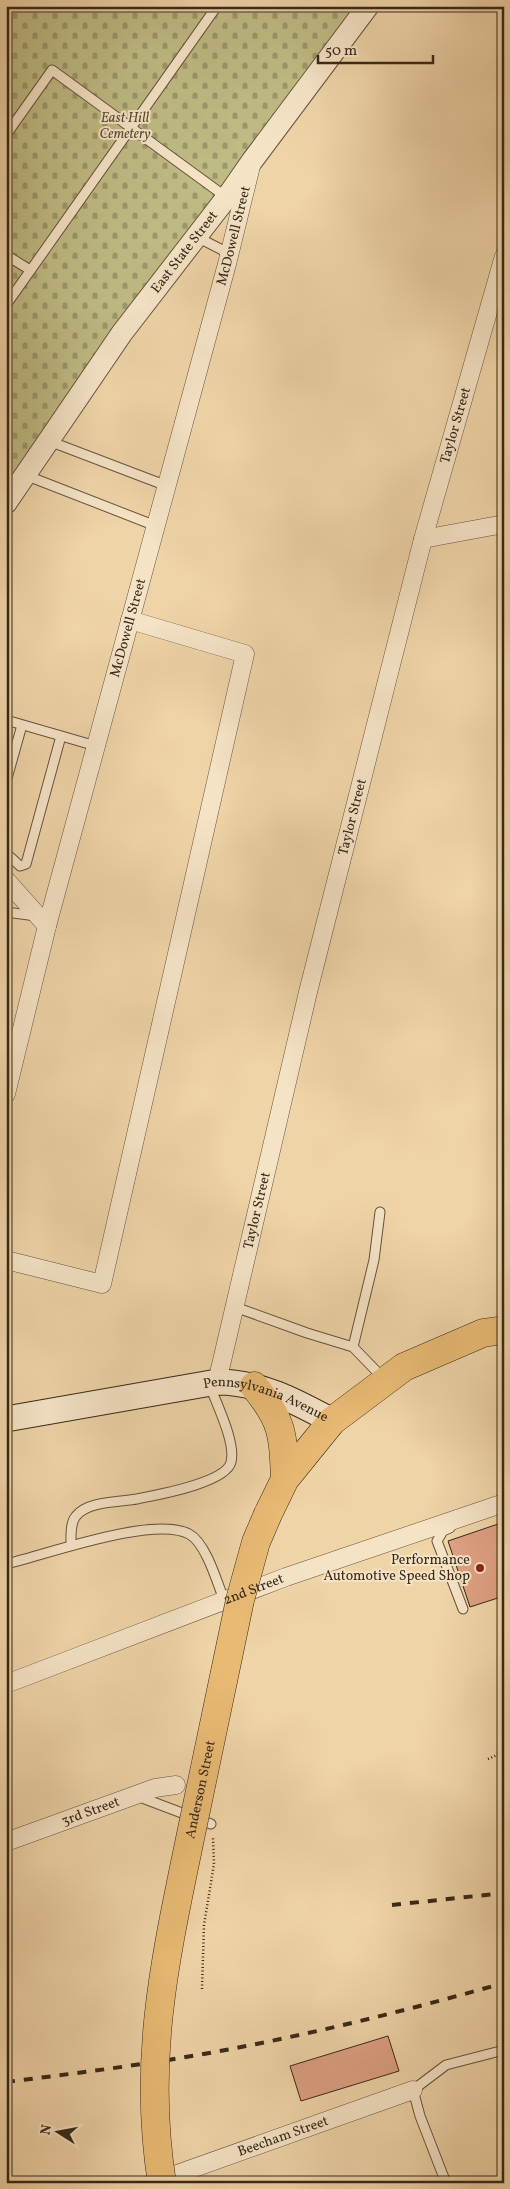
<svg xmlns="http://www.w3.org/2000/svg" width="510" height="2189" viewBox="0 0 510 2189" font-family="Vollkorn,serif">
	<defs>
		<pattern id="cemetery-stones" width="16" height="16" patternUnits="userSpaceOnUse" patternTransform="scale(1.25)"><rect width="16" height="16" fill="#bfbb84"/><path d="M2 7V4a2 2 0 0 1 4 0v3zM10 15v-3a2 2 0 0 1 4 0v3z" fill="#9c986b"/></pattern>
	</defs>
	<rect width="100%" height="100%" fill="#efd4a8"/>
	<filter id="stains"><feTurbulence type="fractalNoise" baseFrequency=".004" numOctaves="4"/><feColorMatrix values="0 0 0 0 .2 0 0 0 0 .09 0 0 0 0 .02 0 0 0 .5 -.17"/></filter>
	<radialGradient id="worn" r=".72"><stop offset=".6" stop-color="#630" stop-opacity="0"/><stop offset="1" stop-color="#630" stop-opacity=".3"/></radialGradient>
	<path fill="url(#cemetery-stones)" stroke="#7c724e" d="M 6,6 L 357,6 L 6,498 Z"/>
	<path fill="#dda082" stroke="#382819" d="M 504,1522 L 504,1596 L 470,1607 L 448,1541 Z
		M 388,2036 L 399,2071 L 301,2101 L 290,2066 Z"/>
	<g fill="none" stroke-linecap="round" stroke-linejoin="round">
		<g stroke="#66533d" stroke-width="11">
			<path id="service" d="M 6,135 L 52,70 L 226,197
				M 197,237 L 230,254
				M 6,255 L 30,270
				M 6,305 L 217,6
				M 49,441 L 167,486
				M 25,475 L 156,526
				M 6,720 L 96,746
				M 6,782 L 22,725
				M 6,853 L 20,866 L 26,864 L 61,736
				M 6,912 L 36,916
				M 504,1147 L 504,1151
				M 235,1307 L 307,1333 L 353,1347 L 384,1379
				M 353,1347 L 374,1260 L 380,1212
				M 450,1528 L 443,1531 L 437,1541 L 463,1609
				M 71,1545 C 71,1536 70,1523 76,1516 C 88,1501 119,1502 137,1499 C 156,1495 226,1483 231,1462 C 236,1443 217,1405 210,1386
				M 6,1564 C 45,1555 154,1515 189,1534 C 206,1543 217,1582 224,1600
				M 137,1796 L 211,1824
				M 446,2183 L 420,2116 L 413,2090 L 446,2065 L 504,2050"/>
		</g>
		<g stroke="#66533d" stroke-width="19">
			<g id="minor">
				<path d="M 423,539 L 504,524"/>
				<path d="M 6,880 L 47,926"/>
				<path id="s1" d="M 6,1094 L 47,926 L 227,264 L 251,166"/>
				<path d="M 6,1260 L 102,1284 L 245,654 L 130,620"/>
				<path id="s2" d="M 217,1382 L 308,992 L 423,539 L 504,256"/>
				<path id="s3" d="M 6,1684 L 286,1577 L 504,1503"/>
				<path id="s4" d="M 6,1842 L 155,1788 L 176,1785"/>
				<path id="s5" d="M 152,2183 L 413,2090"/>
			</g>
		</g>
		<g stroke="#66533d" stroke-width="23">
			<g id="tertiary">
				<path id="s6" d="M 6,503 L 122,333 L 227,197 L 252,161 L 368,6"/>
			</g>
		</g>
		<g stroke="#382819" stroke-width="27">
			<g id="secondary">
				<path id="s7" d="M 6,1419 L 217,1382 C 260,1382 295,1401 332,1421"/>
			</g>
		</g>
		<g stroke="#382819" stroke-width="29">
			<path id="trunk" d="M 254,1386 C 283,1421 283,1434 285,1479
				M 268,1514 L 285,1479 L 332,1421 L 404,1367 L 483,1333 L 504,1330"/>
		</g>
		<path stroke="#382819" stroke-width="2.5" stroke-dasharray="1 2.5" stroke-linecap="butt" d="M 488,1759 L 504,1752
			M 202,1989 L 204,1925 L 214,1864 L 213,1838"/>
		<use href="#service" stroke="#f5e3c6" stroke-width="9"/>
		<use href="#minor" stroke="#f5e3c6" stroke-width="18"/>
		<use href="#tertiary" stroke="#f5e3c6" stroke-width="21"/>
		<use href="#secondary" stroke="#f5e3c6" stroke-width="25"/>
		<use href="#trunk" stroke="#e8ba74" stroke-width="28"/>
		<path stroke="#382819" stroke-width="4" stroke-dasharray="9 9" stroke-linecap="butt" d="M 392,1905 L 504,1893
			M 6,2082 C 86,2072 167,2062 246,2046 C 333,2029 419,2007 504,1983"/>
		<g stroke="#382819" stroke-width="29" stroke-linecap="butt">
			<g id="trunk-bridge">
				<path id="s8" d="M 162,2183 C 142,2058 166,1955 191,1834 C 208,1756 224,1678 240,1600 L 256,1542 L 268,1514"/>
			</g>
		</g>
		<use href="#trunk-bridge" stroke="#e8ba74" stroke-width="28"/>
	</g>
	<circle fill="#8f2418" stroke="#f5e3c6" stroke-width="2" cx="480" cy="1568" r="5"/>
	<g text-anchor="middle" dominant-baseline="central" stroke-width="4" stroke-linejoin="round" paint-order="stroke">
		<g font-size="14" font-style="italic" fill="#5a4d34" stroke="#f5e3c6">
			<text x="125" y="118">East Hill<tspan x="125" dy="16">Cemetery</tspan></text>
		</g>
		<g font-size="14" fill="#382819" stroke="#f5e3c6">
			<text stroke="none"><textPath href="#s1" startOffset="888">McDowell Street</textPath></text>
			<text stroke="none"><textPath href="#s6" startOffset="308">East State Street</textPath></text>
			<text stroke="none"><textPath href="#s2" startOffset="986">Taylor Street</textPath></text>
			<text stroke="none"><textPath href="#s1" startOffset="482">McDowell Street</textPath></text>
			<text stroke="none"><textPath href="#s2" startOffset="581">Taylor Street</textPath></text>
			<text stroke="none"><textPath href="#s2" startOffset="176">Taylor Street</textPath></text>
			<text stroke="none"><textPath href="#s7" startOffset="266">Pennsylvania Avenue</textPath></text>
			<text stroke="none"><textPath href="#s3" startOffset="265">2nd Street</textPath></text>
			<text stroke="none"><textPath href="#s8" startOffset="398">Anderson Street</textPath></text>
			<text stroke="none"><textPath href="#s4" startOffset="90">3rd Street</textPath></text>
			<text stroke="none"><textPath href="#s5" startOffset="139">Beecham Street</textPath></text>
		</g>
		<g font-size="14" fill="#382819" stroke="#f5e3c6" text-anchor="end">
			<text x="470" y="1560">Performance<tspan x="470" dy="16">Automotive Speed Shop</tspan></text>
		</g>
	</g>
	<rect width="510" height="2189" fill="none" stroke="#efd4a8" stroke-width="25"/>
	<rect x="8" y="8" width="495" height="2174" fill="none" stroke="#382819" stroke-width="2.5"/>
	<rect x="12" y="12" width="485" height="2164" fill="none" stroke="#382819"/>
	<g transform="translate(58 2132) rotate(281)" stroke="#f5e3c6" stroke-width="4" paint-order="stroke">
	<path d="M0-4L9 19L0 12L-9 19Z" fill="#382819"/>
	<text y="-8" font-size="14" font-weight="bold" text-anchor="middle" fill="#382819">N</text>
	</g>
	<path d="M318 55v8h115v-8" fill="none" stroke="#382819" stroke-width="2.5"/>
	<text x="325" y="55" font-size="15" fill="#382819" stroke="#f5e3c6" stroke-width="4" paint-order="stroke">50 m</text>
	<rect width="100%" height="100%" filter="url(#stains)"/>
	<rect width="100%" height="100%" fill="url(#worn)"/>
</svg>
